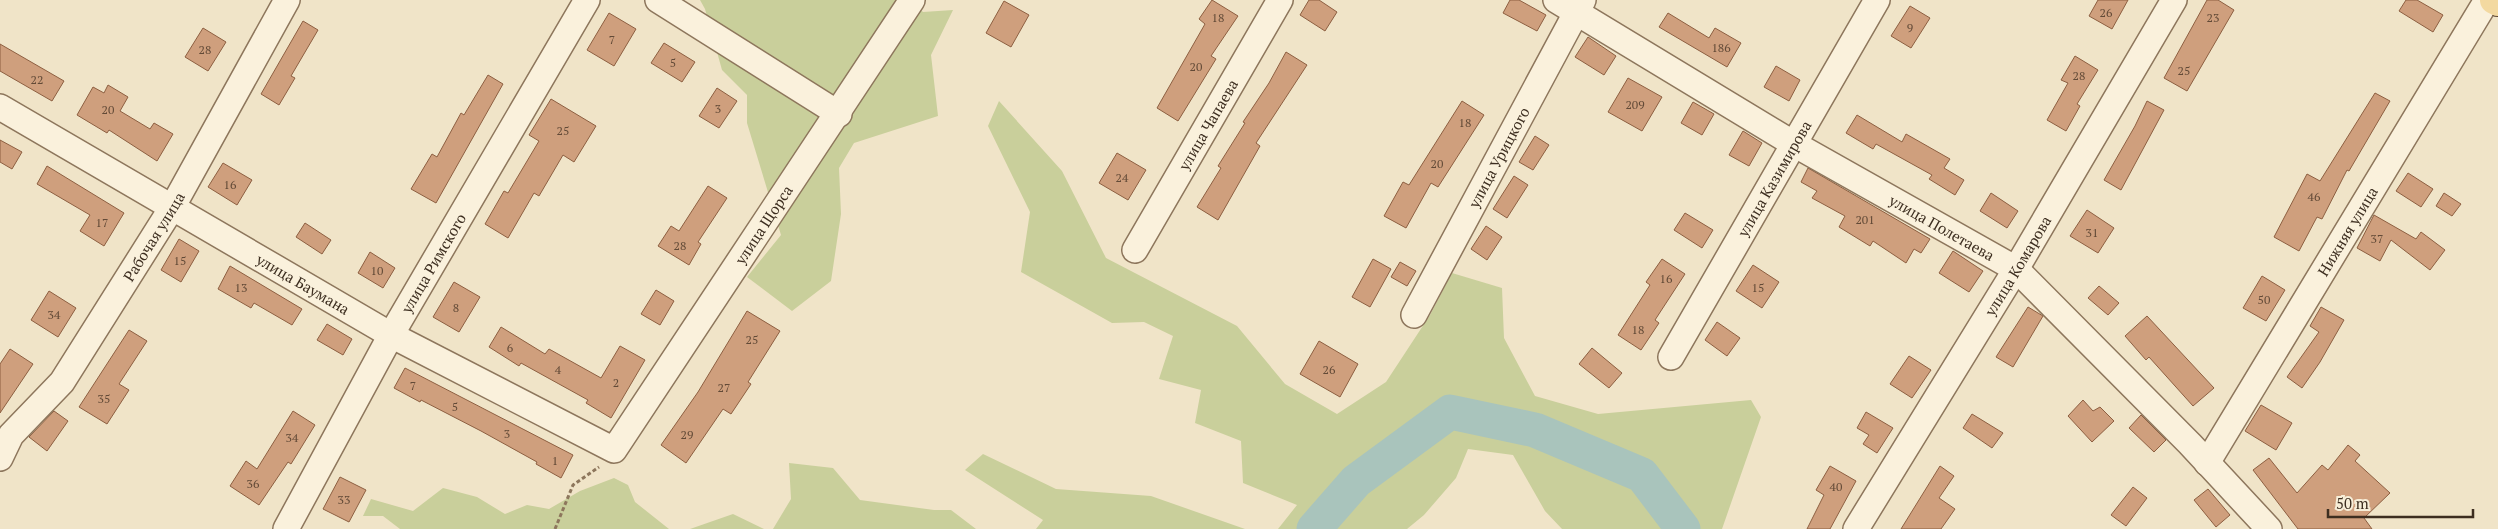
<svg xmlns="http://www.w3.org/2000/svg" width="2498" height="529" viewBox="0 0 2498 529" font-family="'PT Serif',serif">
	<rect width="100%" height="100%" fill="#f0e4c8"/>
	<path fill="#c9cf9b" d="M 700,0 L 911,0 L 923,12 L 953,10 L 931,55 L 938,116 L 854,143 L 839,168 L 841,214 L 831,281 L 792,311 L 747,277 L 781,235 L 747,123 L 747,95 L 722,70 L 705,9 Z
		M 999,101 L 1062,171 L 1106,258 L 1237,326 L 1285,384 L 1337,414 L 1386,382 L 1430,315 L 1452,273 L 1502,288 L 1504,338 L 1535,396 L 1598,414 L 1751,400 L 1761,417 L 1722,529 L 1562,529 L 1545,511 L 1513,455 L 1468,449 L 1456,478 L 1424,515 L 1407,529 L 1278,529 L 1297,505 L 1243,483 L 1241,441 L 1195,423 L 1201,390 L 1159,379 L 1173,336 L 1144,322 L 1112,323 L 1021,272 L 1030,212 L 988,126 Z
		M 983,454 L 1056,489 L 1151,496 L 1245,529 L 1036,529 L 1043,520 L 965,470 Z
		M 789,463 L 833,468 L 860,500 L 934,510 L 951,510 L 976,529 L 773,529 L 791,499 Z
		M 614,478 L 628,485 L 635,502 L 669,529 L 400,529 L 383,516 L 363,516 L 371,499 L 413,511 L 443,488 L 477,497 L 505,514 L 527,505 L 549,509 L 580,491 Z
		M 733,514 L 764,529 L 690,529 Z"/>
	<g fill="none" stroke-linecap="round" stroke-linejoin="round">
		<path stroke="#a9c4bc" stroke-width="35" d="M 1314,529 L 1356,481 L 1450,412 L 1535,430 L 1642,475 L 1683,529"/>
	</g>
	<path fill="#cf9f7d" stroke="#8d5f41" d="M 1212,0 L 1238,16 L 1211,56 L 1216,59 L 1178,121 L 1157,108 L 1205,24 L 1199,19 Z
		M 1309,0 L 1319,0 L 1337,12 L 1325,31 L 1300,15 Z
		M 1510,0 L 1519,0 L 1546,15 L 1537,31 L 1503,13 Z
		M 2098,0 L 2128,0 L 2112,29 L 2089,16 Z
		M 2207,0 L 2218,0 L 2234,10 L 2187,91 L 2164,78 Z
		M 2406,0 L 2417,0 L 2443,15 L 2433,32 L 2399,11 Z
		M 1004,1 L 1029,15 L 1011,47 L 986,33 Z
		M 1910,6 L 1930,18 L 1911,48 L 1891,36 Z
		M 609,13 L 636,29 L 614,66 L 587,50 Z
		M 1668,13 L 1709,38 L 1715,28 L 1741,43 L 1727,67 L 1659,27 Z
		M 303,21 L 318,30 L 291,76 L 295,78 L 279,105 L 261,94 Z
		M 203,28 L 226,42 L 208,71 L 185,57 Z
		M 1588,37 L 1616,56 L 1604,75 L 1575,57 Z
		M 664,43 L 695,62 L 682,82 L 651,63 Z
		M 0,44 L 64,81 L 52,101 L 0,71 Z
		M 1286,52 L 1307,65 L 1256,143 L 1260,146 L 1218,220 L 1197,207 L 1221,168 L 1218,166 L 1245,123 L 1243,122 L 1269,83 Z
		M 2075,56 L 2098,70 L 2077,104 L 2080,106 L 2066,131 L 2047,120 L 2068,83 L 2061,80 Z
		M 1776,66 L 1800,80 L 1789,101 L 1764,87 Z
		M 488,75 L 503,84 L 436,203 L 411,189 L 432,154 L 437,157 L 461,113 L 464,115 Z
		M 1628,78 L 1662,97 L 1642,131 L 1608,112 Z
		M 108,85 L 128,97 L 120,111 L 150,129 L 154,123 L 173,134 L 157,161 L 109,130 L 107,133 L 77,115 L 93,87 L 104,93 Z
		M 717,88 L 737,101 L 719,128 L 699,116 Z
		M 2375,93 L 2390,101 L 2349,171 L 2347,170 L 2322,219 L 2317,217 L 2299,251 L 2274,237 L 2307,174 L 2320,181 Z
		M 551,99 L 596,126 L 574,162 L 563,155 L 539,196 L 534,193 L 508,238 L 485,224 L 504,191 L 508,193 L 539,141 L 529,135 Z
		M 1462,101 L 1484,115 L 1438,187 L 1431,183 L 1406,228 L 1384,216 L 1403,182 L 1409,185 Z
		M 2147,101 L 2164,110 L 2121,190 L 2104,180 L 2135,126 Z
		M 1693,102 L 1714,114 L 1702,135 L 1681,123 Z
		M 1857,115 L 1902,142 L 1906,134 L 1950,159 L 1944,168 L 1964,180 L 1955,195 L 1929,179 L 1932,175 L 1876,144 L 1873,149 L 1846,133 Z
		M 1743,131 L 1762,143 L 1749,166 L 1729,155 Z
		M 1535,136 L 1549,145 L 1533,170 L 1519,162 Z
		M 0,140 L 22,152 L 12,169 L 0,162 Z
		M 1117,153 L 1146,170 L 1128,200 L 1099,183 Z
		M 223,163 L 252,180 L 237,205 L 208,187 Z
		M 47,166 L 124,213 L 104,246 L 80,231 L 90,215 L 37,184 Z
		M 1808,168 L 1930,239 L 1921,253 L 1914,249 L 1906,263 L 1873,241 L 1870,246 L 1839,227 L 1845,216 L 1812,198 L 1817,191 L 1801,182 Z
		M 2408,173 L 2433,189 L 2421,207 L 2396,191 Z
		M 1514,176 L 1528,185 L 1507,218 L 1493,209 Z
		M 708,186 L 727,198 L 698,242 L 701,244 L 689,265 L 658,246 L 671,226 L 679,231 Z
		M 1991,193 L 2018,211 L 2007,228 L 1980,211 Z
		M 2444,193 L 2461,204 L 2452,216 L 2436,206 Z
		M 2087,210 L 2114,228 L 2098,253 L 2070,236 Z
		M 1685,213 L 1713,230 L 1702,248 L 1674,230 Z
		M 2374,215 L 2416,239 L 2421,232 L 2445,250 L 2430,270 L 2391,240 L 2380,261 L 2357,248 Z
		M 305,223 L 331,240 L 322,254 L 296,237 Z
		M 1486,226 L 1502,237 L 1487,260 L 1471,249 Z
		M 179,239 L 199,251 L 181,282 L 161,270 Z
		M 1953,251 L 1983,271 L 1969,292 L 1939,273 Z
		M 370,252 L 395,268 L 383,288 L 358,273 Z
		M 1373,259 L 1391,269 L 1370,307 L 1352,297 Z
		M 1662,259 L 1685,274 L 1655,320 L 1659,323 L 1641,350 L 1618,335 L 1650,285 L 1646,282 Z
		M 1400,262 L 1416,271 L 1407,286 L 1391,277 Z
		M 1753,265 L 1779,282 L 1762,308 L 1736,291 Z
		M 230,266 L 302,309 L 292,325 L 254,303 L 251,308 L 218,289 Z
		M 2262,276 L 2285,290 L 2266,321 L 2243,308 Z
		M 454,282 L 480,297 L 459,332 L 433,317 Z
		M 2099,286 L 2119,303 L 2108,315 L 2088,298 Z
		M 656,290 L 674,301 L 660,325 L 641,314 Z
		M 49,291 L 76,308 L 58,337 L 31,320 Z
		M 2028,307 L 2043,316 L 2013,367 L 1996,357 Z
		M 2321,307 L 2344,320 L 2320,362 L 2302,388 L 2287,377 L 2319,332 L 2310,326 Z
		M 747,311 L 780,331 L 748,382 L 751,384 L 731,414 L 723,409 L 686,463 L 661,445 L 698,392 Z
		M 2147,316 L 2214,388 L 2193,406 L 2149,357 L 2146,360 L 2125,336 Z
		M 1717,322 L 1740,338 L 1727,356 L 1705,340 Z
		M 327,324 L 352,339 L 343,355 L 317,340 Z
		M 501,327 L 545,354 L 549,349 L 601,378 L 620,346 L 645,360 L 611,418 L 586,403 L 588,400 L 521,363 L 519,366 L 489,347 Z
		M 129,330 L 147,341 L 119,384 L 129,390 L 107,424 L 79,407 Z
		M 1319,341 L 1358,364 L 1340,397 L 1300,374 Z
		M 1592,348 L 1622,373 L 1609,388 L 1579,364 Z
		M 10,349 L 33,364 L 0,413 L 0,364 Z
		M 1909,356 L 1931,370 L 1912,398 L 1890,384 Z
		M 405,368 L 573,455 L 561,478 L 536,464 L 537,462 L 481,431 L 421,400 L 420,402 L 394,388 Z
		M 2083,400 L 2093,411 L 2100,407 L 2114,421 L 2092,442 L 2068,416 Z
		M 2261,405 L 2292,423 L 2276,450 L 2245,431 Z
		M 54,411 L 68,421 L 47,451 L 29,437 Z
		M 293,411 L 315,425 L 291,464 L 288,462 L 259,505 L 230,486 L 246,461 L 257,469 Z
		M 1866,412 L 1893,428 L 1877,453 L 1863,444 L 1869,435 L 1857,428 Z
		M 1972,414 L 2003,433 L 1992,448 L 1963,428 Z
		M 2141,415 L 2166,440 L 2154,452 L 2129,428 Z
		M 2348,445 L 2360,455 L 2355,461 L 2390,493 L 2364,518 L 2372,529 L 2298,529 L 2253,470 L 2269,458 L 2297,493 L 2322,465 L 2328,470 Z
		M 1830,466 L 1856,481 L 1830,529 L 1807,529 L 1824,495 L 1816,490 Z
		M 1940,466 L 1954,476 L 1939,498 L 1955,509 L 1941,529 L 1901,529 Z
		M 340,477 L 366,490 L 349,522 L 323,509 Z
		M 2133,487 L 2147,498 L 2126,526 L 2111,515 Z
		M 2208,489 L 2230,515 L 2216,527 L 2194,500 Z"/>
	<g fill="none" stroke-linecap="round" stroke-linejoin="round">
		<g stroke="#8d765c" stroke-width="28">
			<g id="minor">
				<path d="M 658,0 L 839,114"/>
				<path id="s1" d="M 1556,0 L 1794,144 L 2016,269 L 2190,444 L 2269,529"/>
				<path id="s2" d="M 0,107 L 391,335 L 614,450 L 912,0"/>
				<path id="s3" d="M 1135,250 L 1280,0"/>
				<path id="s4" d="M 1414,315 L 1583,0"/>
				<path id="s5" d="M 1671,357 L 1877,0"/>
				<path id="s6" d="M 0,458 L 11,435 L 62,382 L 173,206 L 287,0"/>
				<path id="s7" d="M 2207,463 L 2487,0"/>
				<path id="s8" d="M 286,529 L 391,335 L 587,0"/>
				<path id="s9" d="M 1856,529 L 2016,269 L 2174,0"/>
			</g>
		</g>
		<g stroke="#5b4430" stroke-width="30">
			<path id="major" d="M 2494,0 L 2498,2"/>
		</g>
		<path stroke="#8d765c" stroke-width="3" stroke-dasharray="4 2.5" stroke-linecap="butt" d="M 555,529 L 573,485 L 599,467"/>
		<use href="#minor" stroke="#faf1dc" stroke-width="25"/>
		<use href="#major" stroke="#f3d9a0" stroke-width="28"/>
	</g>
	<g text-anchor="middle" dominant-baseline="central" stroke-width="5" stroke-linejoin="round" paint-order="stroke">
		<g font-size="12" fill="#624a37">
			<text x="2106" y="12">26</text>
			<text x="1218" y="17">18</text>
			<text x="2213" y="17">23</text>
			<text x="1910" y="27">9</text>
			<text x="612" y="39">7</text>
			<text x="1721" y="47">186</text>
			<text x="205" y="49">28</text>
			<text x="673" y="62">5</text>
			<text x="1196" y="66">20</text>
			<text x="2184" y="70">25</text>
			<text x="2079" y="75">28</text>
			<text x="37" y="79">22</text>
			<text x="1635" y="104">209</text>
			<text x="718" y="108">3</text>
			<text x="108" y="109">20</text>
			<text x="1465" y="122">18</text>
			<text x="563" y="130">25</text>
			<text x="1437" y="163">20</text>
			<text x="1122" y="177">24</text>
			<text x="230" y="184">16</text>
			<text x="2314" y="196">46</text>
			<text x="1865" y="219">201</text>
			<text x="102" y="222">17</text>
			<text x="2092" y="232">31</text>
			<text x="2377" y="238">37</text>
			<text x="680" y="245">28</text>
			<text x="180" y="260">15</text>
			<text x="377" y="270">10</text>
			<text x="1666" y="278">16</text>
			<text x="241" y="287">13</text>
			<text x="1758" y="287">15</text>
			<text x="2264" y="299">50</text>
			<text x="456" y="307">8</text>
			<text x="54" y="314">34</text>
			<text x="1638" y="329">18</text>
			<text x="752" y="339">25</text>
			<text x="510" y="347">6</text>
			<text x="558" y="369">4</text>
			<text x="1329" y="369">26</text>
			<text x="616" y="382">2</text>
			<text x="413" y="385">7</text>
			<text x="724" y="387">27</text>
			<text x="104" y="398">35</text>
			<text x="455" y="406">5</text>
			<text x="507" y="433">3</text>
			<text x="687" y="434">29</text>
			<text x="292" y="437">34</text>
			<text x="555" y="460">1</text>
			<text x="253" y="483">36</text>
			<text x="1836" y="486">40</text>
			<text x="344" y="499">33</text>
		</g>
		<g font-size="15" fill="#3d2e20" stroke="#f7eed8">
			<text stroke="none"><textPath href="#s3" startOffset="145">улица Чапаева</textPath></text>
			<text stroke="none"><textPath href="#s4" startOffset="179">улица Урицкого</textPath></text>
			<text stroke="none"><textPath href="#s5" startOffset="206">улица Казимирова</textPath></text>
			<text stroke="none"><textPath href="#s2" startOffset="974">улица Щорса</textPath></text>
			<text stroke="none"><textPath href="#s1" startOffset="448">улица Полетаева</textPath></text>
			<text stroke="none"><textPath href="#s7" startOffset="271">Нижняя улица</textPath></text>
			<text stroke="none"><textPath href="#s6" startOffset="271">Рабочая улица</textPath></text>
			<text stroke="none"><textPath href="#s8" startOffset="304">улица Римского</textPath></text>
			<text stroke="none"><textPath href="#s9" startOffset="309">улица Комарова</textPath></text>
			<text stroke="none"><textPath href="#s2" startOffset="351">улица Баумана</textPath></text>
		</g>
	</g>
	<path d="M2328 509v8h145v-8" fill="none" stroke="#3d2e20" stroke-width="2.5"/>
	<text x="2336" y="509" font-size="15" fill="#3d2e20" stroke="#f7eed8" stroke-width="4" paint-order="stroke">50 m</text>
</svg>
